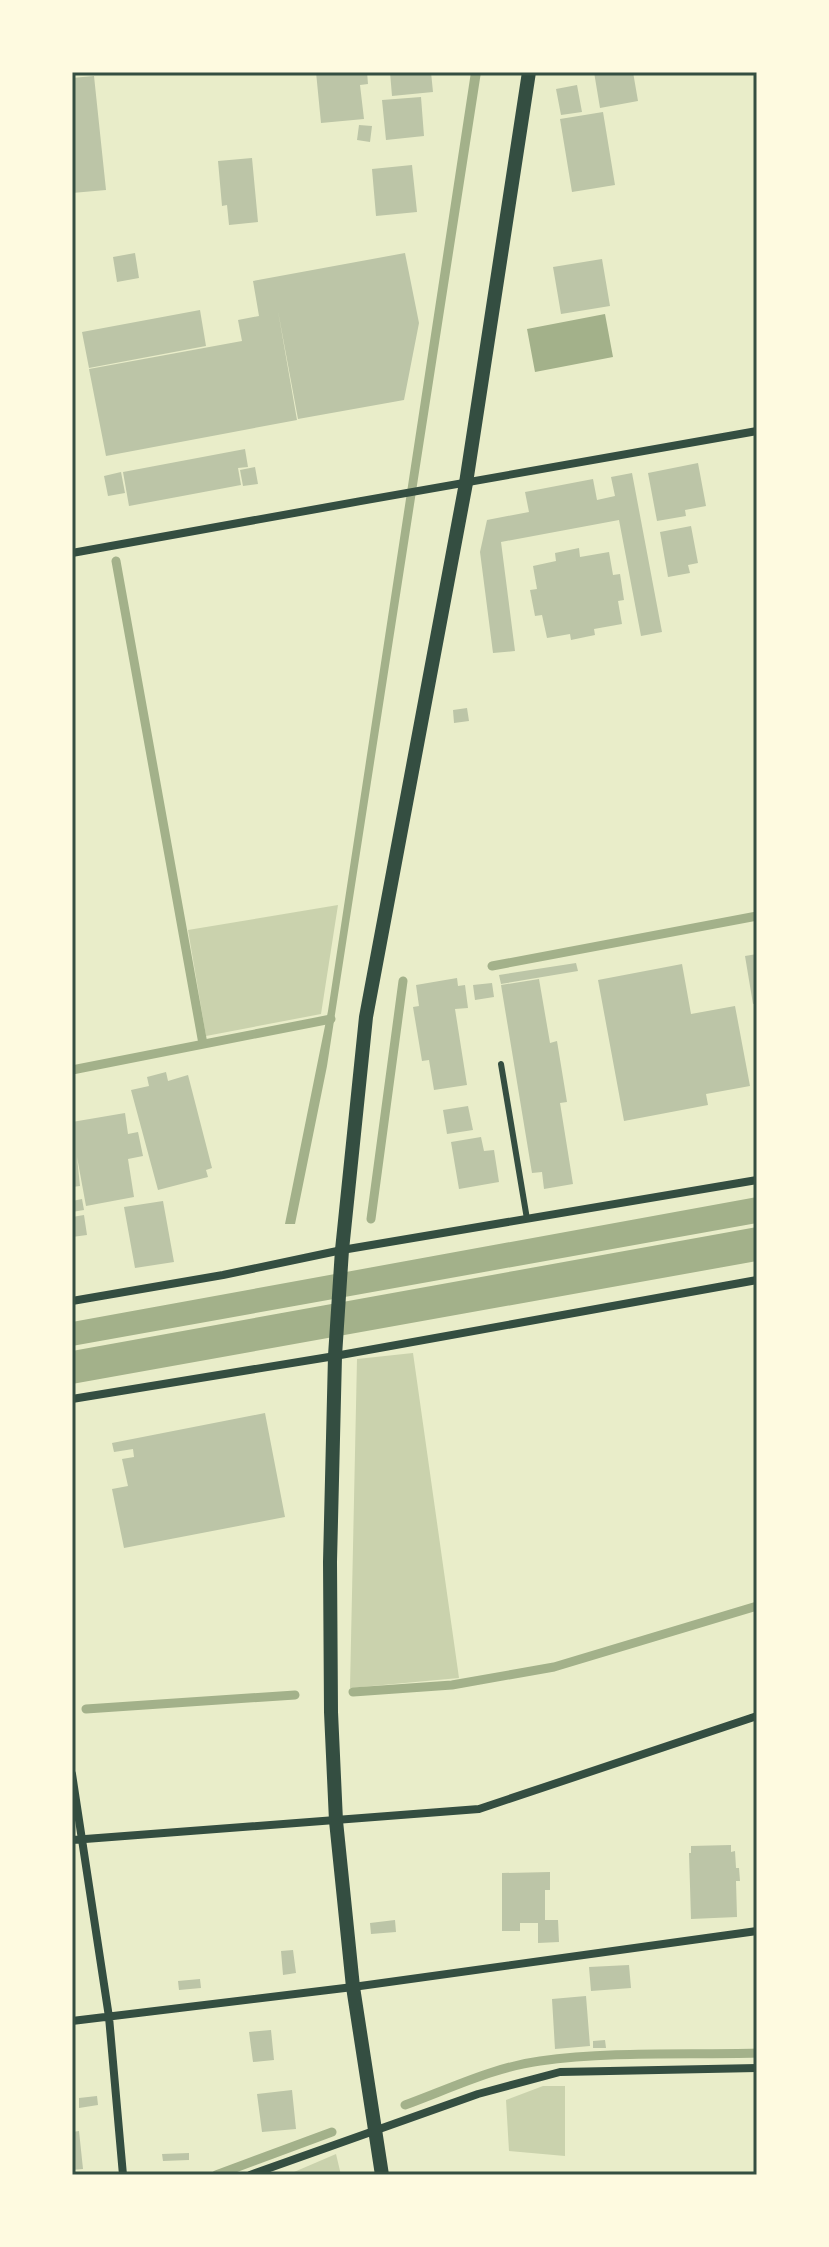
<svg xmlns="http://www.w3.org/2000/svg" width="829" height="2247" viewBox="0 0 829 2247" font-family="'Fira Sans',sans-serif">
	<rect width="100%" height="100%" fill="#e9edc9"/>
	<path fill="#cad2ad" d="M 338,905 L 321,1014 L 206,1036 L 188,930 Z
		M 413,1353 L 459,1678 L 350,1688 L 357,1359 Z
		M 543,2086 L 565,2086 L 565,2156 L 509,2151 L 506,2100 Z
		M 336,2154 L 341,2175 L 287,2175 Z"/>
	<path fill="#a3b18a" d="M 471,72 L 481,72 L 327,1066 L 295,1224 L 285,1224 L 328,1011 Z
		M 605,314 L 613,357 L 535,372 L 527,329 Z
		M 757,1197 L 757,1223 L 72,1346 L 72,1322 Z
		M 757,1227 L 757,1261 L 72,1384 L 72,1351 Z"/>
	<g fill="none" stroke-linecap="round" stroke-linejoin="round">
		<path stroke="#a3b18a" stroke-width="9" d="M 116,561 L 203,1044
			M 492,966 L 757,916
			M 72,1070 L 331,1019
			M 371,1219 L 403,981
			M 353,1692 L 452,1685 L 554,1667 L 757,1606
			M 86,1709 L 295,1695
			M 405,2105 C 449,2089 494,2067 540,2061 C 612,2051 685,2055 757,2053
			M 216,2175 L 332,2132"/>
	</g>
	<path fill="#bcc5a7" d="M 316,72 L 367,72 L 368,84 L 360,85 L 364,119 L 321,123 Z
		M 390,72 L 431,72 L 433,92 L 392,96 Z
		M 594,72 L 633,72 L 638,101 L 600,108 Z
		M 94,76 L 106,190 L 72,193 L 72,78 Z
		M 577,85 L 582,112 L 561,115 L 556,89 Z
		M 421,97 L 424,136 L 386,140 L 382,100 Z
		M 603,112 L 615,185 L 572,192 L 560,119 Z
		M 359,125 L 372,126 L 370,142 L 357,140 Z
		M 252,158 L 258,222 L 229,225 L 227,205 L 222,206 L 218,161 Z
		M 412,165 L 417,212 L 376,216 L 372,169 Z
		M 135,253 L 139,278 L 117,282 L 113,257 Z
		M 405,253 L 419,323 L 404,400 L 298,419 L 278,311 L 297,420 L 106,456 L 89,369 L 242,341 L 238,320 L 259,316 L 253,281 Z
		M 602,259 L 610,306 L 561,314 L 553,267 Z
		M 200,310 L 206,346 L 89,368 L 82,332 Z
		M 245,449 L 248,467 L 238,468 L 241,485 L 129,506 L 123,472 Z
		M 698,463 L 706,506 L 685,510 L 686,516 L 657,521 L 648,473 Z
		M 255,467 L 258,484 L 243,486 L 240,470 Z
		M 121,472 L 125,493 L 108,496 L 104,476 Z
		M 632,473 L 662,632 L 641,636 L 619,520 L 501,542 L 515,651 L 493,653 L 480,552 L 487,520 L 529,512 L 525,492 L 593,479 L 597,500 L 615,496 L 611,477 Z
		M 691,526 L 698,563 L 688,565 L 690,573 L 668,577 L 660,532 Z
		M 579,548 L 580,557 L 609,552 L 613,575 L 620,574 L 624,600 L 618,601 L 622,624 L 594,629 L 595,635 L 571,640 L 570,634 L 547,638 L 542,615 L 535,616 L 530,590 L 537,589 L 533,566 L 556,561 L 555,553 Z
		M 467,708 L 469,721 L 454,723 L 453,710 Z
		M 757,954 L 757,1003 L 753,1004 L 745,956 Z
		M 576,963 L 578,971 L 501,984 L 499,975 Z
		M 682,964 L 691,1014 L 735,1006 L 750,1086 L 706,1094 L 708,1105 L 624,1121 L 598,980 Z
		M 457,978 L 458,986 L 465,985 L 468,1008 L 455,1009 L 467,1085 L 434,1090 L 429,1060 L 422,1061 L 413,1007 L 419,1006 L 416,985 Z
		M 539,979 L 550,1043 L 557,1041 L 567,1102 L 560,1103 L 573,1184 L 544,1189 L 542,1172 L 532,1173 L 501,985 Z
		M 492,983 L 494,997 L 475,1000 L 473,985 Z
		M 166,1072 L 168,1081 L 188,1075 L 212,1168 L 206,1170 L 208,1177 L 158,1190 L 131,1090 L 149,1086 L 147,1077 Z
		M 468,1106 L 473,1130 L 447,1134 L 443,1110 Z
		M 125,1113 L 128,1134 L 138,1132 L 143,1156 L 128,1159 L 134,1197 L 86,1206 L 77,1157 L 80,1186 L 72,1187 L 72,1122 Z
		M 481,1137 L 484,1151 L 494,1150 L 499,1182 L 459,1189 L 451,1142 Z
		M 82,1199 L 84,1210 L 72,1212 L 72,1201 Z
		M 163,1201 L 174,1262 L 135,1268 L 124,1207 Z
		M 84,1215 L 87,1235 L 72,1237 L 72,1217 Z
		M 265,1413 L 285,1517 L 124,1548 L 112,1489 L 128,1486 L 122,1459 L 134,1457 L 133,1449 L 114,1452 L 112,1443 Z
		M 731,1845 L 731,1852 L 735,1851 L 736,1868 L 739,1868 L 740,1881 L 736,1881 L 737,1917 L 691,1919 L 689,1853 L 691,1853 L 691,1846 Z
		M 550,1872 L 550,1890 L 545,1890 L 545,1920 L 558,1920 L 559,1942 L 538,1943 L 538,1923 L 520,1923 L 520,1931 L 502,1931 L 502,1873 Z
		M 395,1920 L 396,1932 L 371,1934 L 370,1923 Z
		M 293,1950 L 296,1973 L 283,1975 L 281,1951 Z
		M 629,1965 L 631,1988 L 591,1991 L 589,1967 Z
		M 200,1979 L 201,1988 L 179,1990 L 178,1981 Z
		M 586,1996 L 590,2046 L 555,2049 L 552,1999 Z
		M 271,2030 L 274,2060 L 253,2062 L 249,2032 Z
		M 605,2040 L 606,2048 L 593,2048 L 593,2041 Z
		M 292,2090 L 296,2129 L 262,2132 L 257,2094 Z
		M 97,2096 L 98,2105 L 79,2108 L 79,2098 Z
		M 79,2131 L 83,2169 L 72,2170 L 72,2132 Z
		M 189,2153 L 189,2160 L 163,2161 L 162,2154 Z"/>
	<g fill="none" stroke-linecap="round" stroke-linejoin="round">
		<path stroke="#344e41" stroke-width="6" d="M 501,1064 L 527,1219"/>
		<path stroke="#344e41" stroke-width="8" d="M 72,553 C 300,511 529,472 757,431
			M 72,1301 L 223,1275 L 342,1250 L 757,1180
			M 72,1399 L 335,1356 L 757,1280
			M 72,1774 L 109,2017 L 123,2175
			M 72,1840 L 479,1809 L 757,1716
			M 72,2021 L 353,1987 L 757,1931
			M 250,2175 L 478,2094 L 560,2072 L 757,2068"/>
		<path stroke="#344e41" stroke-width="14" d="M 382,2175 L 353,1987 L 336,1821 L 331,1712 L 330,1562 L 335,1356 L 342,1250 L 366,1017 L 466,483 L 529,72"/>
	</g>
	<rect width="829" height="2247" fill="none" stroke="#fefae0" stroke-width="148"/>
	<rect x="74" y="74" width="681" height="2099" fill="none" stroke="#344e41" stroke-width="3"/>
</svg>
